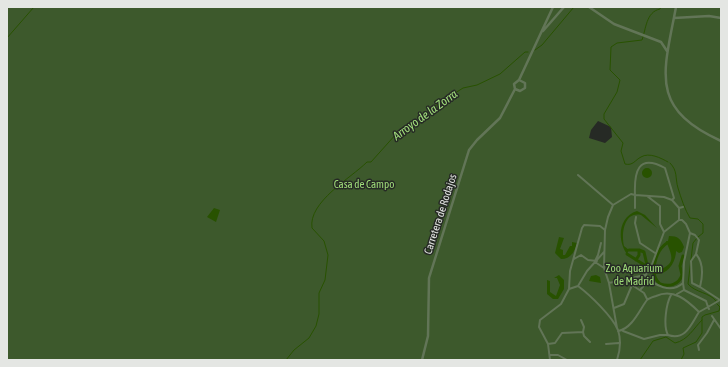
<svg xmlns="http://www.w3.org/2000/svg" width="728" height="367" viewBox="0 0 728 367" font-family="'Asap Condensed',sans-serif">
	<rect width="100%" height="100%" fill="#262a25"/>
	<path fill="#3d592c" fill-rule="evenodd" d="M 7,7 L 721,7 L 721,360 L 7,360 ZM 598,121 L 611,127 L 612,137 L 605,143 L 589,138 L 591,130 Z"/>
	<path fill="#285200" d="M642 173a5 5 0 1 1 10 0a5 5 0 1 1-10 0Z
		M 214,208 L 220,210 L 216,222 L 207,217 Z
		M 637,211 L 645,215 L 657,228 L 641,215 C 624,211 621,234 624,246 L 629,250 L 627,254 C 617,240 618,217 637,211 Z
		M 669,236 C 678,236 681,239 684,247 L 682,252 L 679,253 L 676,251 C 676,267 659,283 647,268 L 647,265 L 658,270 C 678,264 671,254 666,241 L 668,241 Z
		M 559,237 L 564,238 L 560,249 L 563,250 L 563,255 L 565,255 L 570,246 L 572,246 L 572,242 L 577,243 C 575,251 571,259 561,259 L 555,253 Z
		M 559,275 L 564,280 L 564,289 L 558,299 L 553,299 L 547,294 L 547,280 L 550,281 L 550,292 L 556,296 L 560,285 L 557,278 L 554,278 Z
		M 596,275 L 600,277 L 601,283 L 589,281 L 591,276 Z"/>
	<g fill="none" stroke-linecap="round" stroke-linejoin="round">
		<path stroke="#285200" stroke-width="1" d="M 661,7 L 660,9 C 646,12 646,29 642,40 L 617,43 L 611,47 L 610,70 L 620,80 L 617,92 L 604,114 L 604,119 L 623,143 L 621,151 L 625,164 C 633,166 635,160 641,157 C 649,152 661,158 668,162
			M 7,38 L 34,7
			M 535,50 L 542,45 L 574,7
			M 670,163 C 678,171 675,178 678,188 C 681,198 685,210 690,218 L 698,219 L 703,224 L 703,233 L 698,237
			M 697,238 L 693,243 L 688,284 C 696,293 709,292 716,301
			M 286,360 L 294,350 L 309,338 L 316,326 L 319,314 L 319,293 L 325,280 L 328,255 L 324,241 L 312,228 C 308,202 351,178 367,162 L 371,162 L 397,133 L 414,125 L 432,108 L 463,88 L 477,85 L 500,74 L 525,52 L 528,52
			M 640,360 L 653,341 L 666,337 L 675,343 C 688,340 693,329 702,320
			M 681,360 L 684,354 L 683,348 L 696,342 L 702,333 L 702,317 L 705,315 L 719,311 L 720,307 L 717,304"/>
		<path stroke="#285200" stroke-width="3" d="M 667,243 C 656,250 648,274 660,284 C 669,287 679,285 682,275 L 680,266 L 683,256
			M 629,250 L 639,250 L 644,252 L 647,265
			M 627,254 L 646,266
			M 636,260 L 639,255 L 639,250"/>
		<path stroke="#627557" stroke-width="2" d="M 578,175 L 613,205 L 631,194 L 635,195 L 635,208
			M 647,196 L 660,206 L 660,224 L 664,232
			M 672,200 L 664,197 L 635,195 C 634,172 638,153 665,168 L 674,198 L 672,200 L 679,208 L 683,207
			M 679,208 L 679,220 L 682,220 L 686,224 L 690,233 L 695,235 L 699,240 L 696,254
			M 636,217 L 635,223 L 640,243 L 655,253
			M 605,230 L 608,217 L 613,205
			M 574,259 L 581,255 L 588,260 L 597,261
			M 595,261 L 598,255 L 601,243
			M 595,262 L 604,268
			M 651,267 L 664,232 L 679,220
			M 645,275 C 655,286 671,294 683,283 L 684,262 L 690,233
			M 609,283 L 645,275 L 649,272
			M 632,285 L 644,293 L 647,299
			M 578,286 L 587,271 L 604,252
			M 700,287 L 692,283 L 691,261 L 696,254 C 704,263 703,275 700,287 L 720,300 L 708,307 L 709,309
			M 569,289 L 570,271 L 582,228 L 584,225 L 600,226 L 605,230 L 604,268 L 609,283 L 617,328
			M 640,290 L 649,280
			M 677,294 L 684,290
			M 614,308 L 624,304 L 632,285 L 630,280
			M 712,316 L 721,329
			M 618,331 C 632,329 640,309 647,300 C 649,298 653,297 656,296 C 673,288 687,300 699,312 L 708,307 L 706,301 L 684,290 L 683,283
			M 623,331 L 644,339 L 660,335 L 668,335 C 663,326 666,304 671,295
			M 583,332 L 584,336 L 590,342
			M 668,335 C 686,341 691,324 699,312
			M 548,344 L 555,343 L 562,333 L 583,332 L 584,327 L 581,320
			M 606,344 L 619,343
			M 699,350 L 698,345 L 707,333 L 714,320
			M 550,355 L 558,355 L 567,360
			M 550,360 L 548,344 L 539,327 L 540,320 L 561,304 L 569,289 L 578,286 C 590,295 612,316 618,330 C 621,339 620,351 617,360"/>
		<path stroke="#627557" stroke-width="2.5" d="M 589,7 L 614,24 L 661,42 L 667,51
			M 676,7 C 664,72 648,108 721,141
			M 674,18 L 709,16 L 721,18
			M 543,31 L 564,7
			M 519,80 L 553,7
			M 515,89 L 520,91 L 525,88 L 525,83 L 519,80
			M 515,89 L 514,84 L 519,80
			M 422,360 L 428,336 L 429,278 L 469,150 L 477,140 L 500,118 L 515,89"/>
	</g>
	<g text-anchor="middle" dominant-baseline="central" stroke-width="3" stroke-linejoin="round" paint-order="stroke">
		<g font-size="11" fill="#9fdc79" stroke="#262a25">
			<text x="364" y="184">Casa de Campo</text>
			<text x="634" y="268">Zoo Aquarium<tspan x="634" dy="13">de Madrid</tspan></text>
		</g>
		<g font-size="11" fill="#e4e6e3" stroke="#262a25">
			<text transform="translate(440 214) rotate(-72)">Carretera de Rodajos</text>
		</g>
		<g font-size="12" font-style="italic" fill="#a3e17d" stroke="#262a25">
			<text transform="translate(425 115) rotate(-36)">Arroyo de la Zorra</text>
		</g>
	</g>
	<rect width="728" height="367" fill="none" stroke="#e4e6e3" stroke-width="16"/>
</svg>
